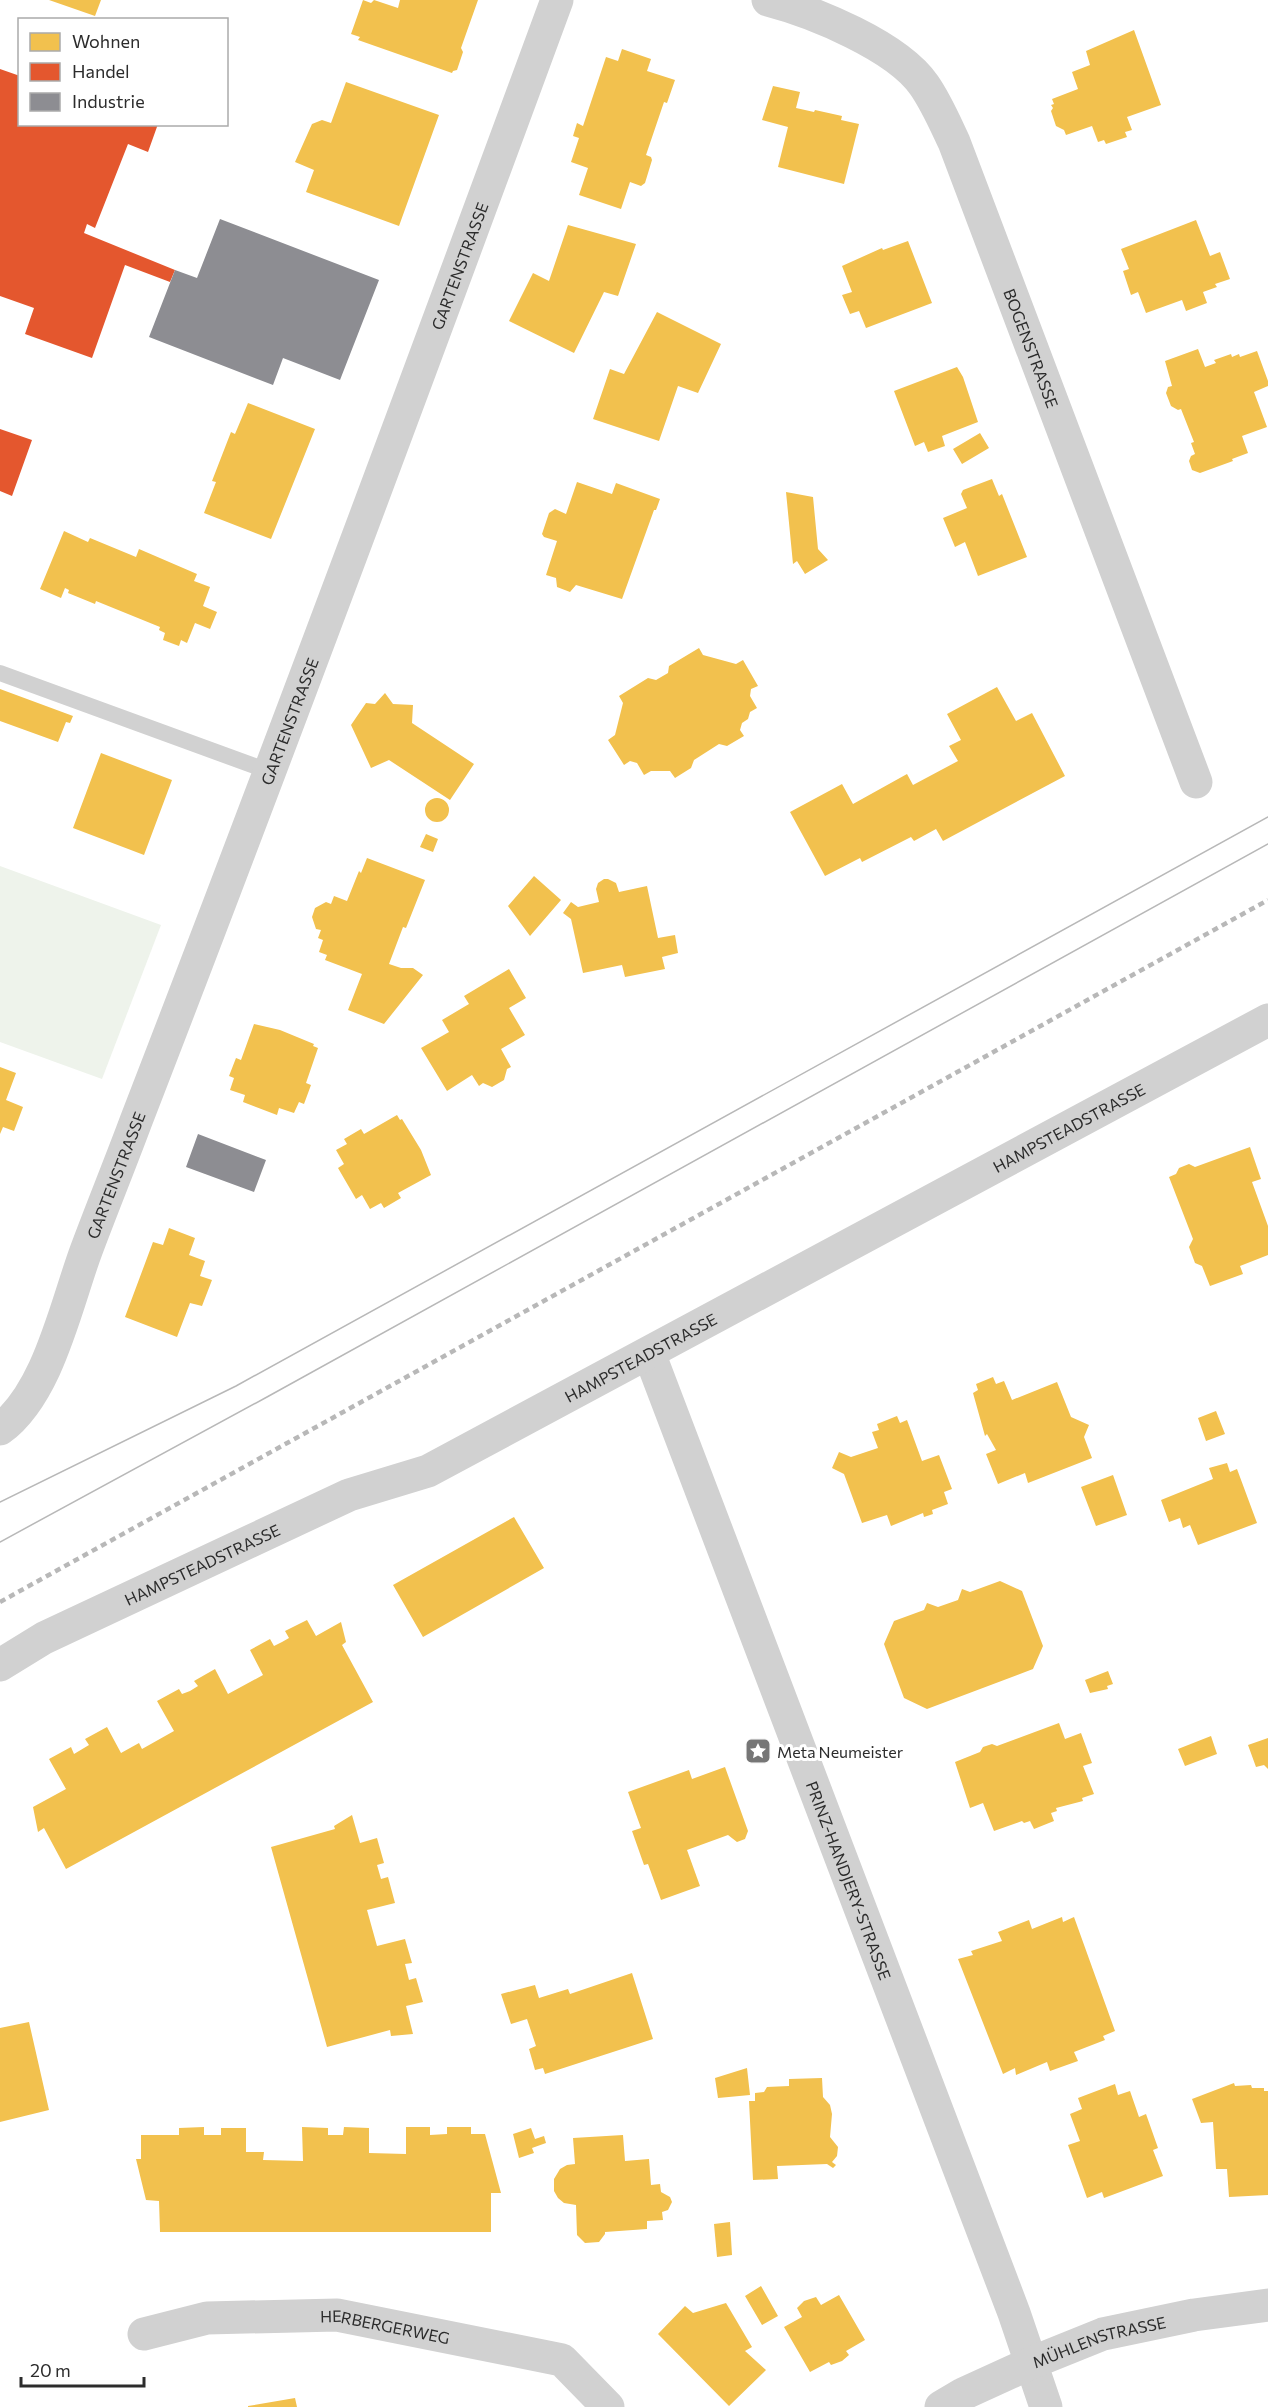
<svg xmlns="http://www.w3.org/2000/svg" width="1268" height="2407" viewBox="0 0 1268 2407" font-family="Commissioner,sans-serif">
	<rect width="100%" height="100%" fill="#fff"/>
	<path fill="#eef3eb" d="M 0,866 L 161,925 L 102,1079 L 0,1042 Z"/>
	<path fill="#f2c14e" d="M 49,0 L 101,0 L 95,16 Z
		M 363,0 L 371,3 L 374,0 L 398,8 L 400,0 L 478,0 L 461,48 L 463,52 L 457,70 L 453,71 L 452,73 L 358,40 L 360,37 L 351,34 Z
		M 1134,30 L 1161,105 L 1127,117 L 1132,130 L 1125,132 L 1127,137 L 1106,144 L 1104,140 L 1098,142 L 1092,126 L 1066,135 L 1064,130 L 1056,126 L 1051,111 L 1053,108 L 1051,105 L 1054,104 L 1052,99 L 1078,89 L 1072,72 L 1090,65 L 1086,51 Z
		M 622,49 L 651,59 L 647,71 L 675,80 L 667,103 L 664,102 L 646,155 L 651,157 L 652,160 L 645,183 L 641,186 L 630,182 L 621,209 L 579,195 L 588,168 L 571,162 L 579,138 L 573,136 L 577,123 L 583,126 L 606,57 L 618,61 Z
		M 346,82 L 439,115 L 399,226 L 306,192 L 314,170 L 295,162 L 312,124 L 322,120 L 331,123 Z
		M 773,86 L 800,92 L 796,108 L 814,112 L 815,110 L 842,116 L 841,120 L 859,124 L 844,184 L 778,167 L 788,127 L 762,120 Z
		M 1196,220 L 1210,256 L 1220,252 L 1230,279 L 1215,284 L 1217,287 L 1203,292 L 1207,303 L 1186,311 L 1182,300 L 1146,313 L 1138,292 L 1131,295 L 1123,271 L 1129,269 L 1121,249 Z
		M 568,225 L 636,244 L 618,296 L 604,292 L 574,353 L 509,321 L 533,273 L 549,281 Z
		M 908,241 L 932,303 L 866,328 L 859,311 L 850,314 L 842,295 L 852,292 L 842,266 L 882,248 L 883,250 Z
		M 657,312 L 721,344 L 698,393 L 678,386 L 659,441 L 593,419 L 610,369 L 624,374 Z
		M 1198,349 L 1205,367 L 1216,363 L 1214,360 L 1231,354 L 1232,357 L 1239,354 L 1240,357 L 1257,351 L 1268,381 L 1268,386 L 1254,392 L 1267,427 L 1242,436 L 1248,453 L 1232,459 L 1233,461 L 1200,473 L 1192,470 L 1189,461 L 1191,456 L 1195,454 L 1191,443 L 1194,442 L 1181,409 L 1178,410 L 1171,406 L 1166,393 L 1168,387 L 1172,386 L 1165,361 Z
		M 957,367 L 963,377 L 978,422 L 942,436 L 945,446 L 928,452 L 924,442 L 915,446 L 894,391 Z
		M 248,403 L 315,429 L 271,539 L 204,513 L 216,482 L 212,481 L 231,432 L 235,434 Z
		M 980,433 L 989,448 L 962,464 L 953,449 Z
		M 992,479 L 999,496 L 1002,494 L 1027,557 L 978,576 L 965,542 L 955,547 L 943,518 L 967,508 L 961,494 L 963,490 Z
		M 577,482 L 612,494 L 616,483 L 660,499 L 656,510 L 654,510 L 622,599 L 576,585 L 570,592 L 557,587 L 556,578 L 546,575 L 557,541 L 544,537 L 542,534 L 549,513 L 555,509 L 566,514 Z
		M 786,492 L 813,497 L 818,549 L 828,560 L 805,574 L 797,561 L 793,564 Z
		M 64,531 L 88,542 L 90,538 L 136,557 L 139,549 L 197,574 L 194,581 L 210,587 L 203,606 L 217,612 L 210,629 L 195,623 L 187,643 L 181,640 L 179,646 L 163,640 L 165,633 L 159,630 L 160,627 L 96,601 L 95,604 L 68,593 L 69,590 L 65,588 L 61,598 L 40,589 Z
		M 699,648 L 703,655 L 736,664 L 743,660 L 758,686 L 751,689 L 750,696 L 757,708 L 750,712 L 748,719 L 742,723 L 740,730 L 744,736 L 727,746 L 719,744 L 694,760 L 691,768 L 675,778 L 670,771 L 651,771 L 644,775 L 637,763 L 630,761 L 624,765 L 608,740 L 615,735 L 623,703 L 619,696 L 648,678 L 656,680 L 668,673 L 669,666 Z
		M 997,687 L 1016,721 L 1032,713 L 1065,776 L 943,841 L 936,829 L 914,841 L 911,837 L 862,862 L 860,858 L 825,876 L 790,812 L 842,784 L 853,804 L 907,774 L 913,785 L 958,761 L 949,746 L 961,740 L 947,714 Z
		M 0,689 L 73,716 L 70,723 L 66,722 L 58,742 L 0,721 Z
		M 385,693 L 393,704 L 413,705 L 412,723 L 474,764 L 450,800 L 389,760 L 371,768 L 351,725 L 366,703 L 375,704 Z
		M 101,753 L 172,780 L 144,855 L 73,828 Z
		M425 810a12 12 0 1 1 24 0a12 12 0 1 1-24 0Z
		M 426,834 L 438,839 L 433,852 L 420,847 Z
		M 367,858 L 425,880 L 406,928 L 403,927 L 389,964 L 401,968 L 413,968 L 423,975 L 384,1024 L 348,1010 L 362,974 L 325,960 L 327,955 L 319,952 L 323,940 L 318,938 L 321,930 L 316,929 L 312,917 L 315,908 L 326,902 L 331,904 L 334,896 L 347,901 L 359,871 L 361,873 Z
		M 534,876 L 561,900 L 530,936 L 508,906 Z
		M 604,879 L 608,879 L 616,883 L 619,892 L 647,886 L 658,938 L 675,935 L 678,953 L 662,957 L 665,969 L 625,977 L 622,965 L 583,973 L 571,919 L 563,913 L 571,902 L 578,907 L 599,902 L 596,889 L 598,883 Z
		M 509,969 L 526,998 L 509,1008 L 525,1035 L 501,1049 L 511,1067 L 507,1069 L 504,1080 L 492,1087 L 483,1083 L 479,1086 L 472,1075 L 447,1091 L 421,1048 L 449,1032 L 442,1020 L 469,1004 L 464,996 Z
		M 254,1024 L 280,1030 L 314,1044 L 313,1046 L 318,1048 L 306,1083 L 311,1085 L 304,1104 L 299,1102 L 294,1113 L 279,1108 L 277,1115 L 243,1102 L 245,1095 L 230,1090 L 234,1078 L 229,1076 L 236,1058 L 241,1060 Z
		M 0,1067 L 16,1073 L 6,1100 L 23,1107 L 14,1131 L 3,1127 L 0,1134 Z
		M 397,1115 L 400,1120 L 402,1119 L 421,1150 L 431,1175 L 398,1193 L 401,1198 L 384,1208 L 381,1203 L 370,1209 L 362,1195 L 356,1199 L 338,1168 L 344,1164 L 336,1150 L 347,1144 L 344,1139 L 361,1129 L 364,1134 Z
		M 1250,1147 L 1261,1179 L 1252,1182 L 1268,1226 L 1268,1255 L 1240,1266 L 1243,1274 L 1210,1286 L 1202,1266 L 1195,1263 L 1189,1247 L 1193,1239 L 1169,1177 L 1176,1174 L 1179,1168 L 1189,1164 L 1195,1167 Z
		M 169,1228 L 195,1238 L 189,1255 L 205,1261 L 200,1276 L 212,1280 L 202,1306 L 190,1303 L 177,1337 L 125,1317 L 153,1242 L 163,1245 Z
		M 993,1377 L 996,1384 L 1004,1381 L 1012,1400 L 1057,1382 L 1071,1417 L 1089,1425 L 1084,1437 L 1092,1458 L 1028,1483 L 1025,1473 L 998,1484 L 986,1454 L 996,1450 L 987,1434 L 985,1436 L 973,1393 L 978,1390 L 976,1384 Z
		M 1216,1411 L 1225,1434 L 1206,1441 L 1198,1418 Z
		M 897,1416 L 900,1423 L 907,1420 L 922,1461 L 939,1455 L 952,1489 L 944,1492 L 948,1504 L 932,1510 L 933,1514 L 924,1517 L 923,1513 L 891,1526 L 887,1515 L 862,1523 L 844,1474 L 832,1468 L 839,1452 L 851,1457 L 878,1448 L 872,1432 L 879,1430 L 877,1424 Z
		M 1227,1463 L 1230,1472 L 1237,1469 L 1257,1523 L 1198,1545 L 1190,1525 L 1183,1528 L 1180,1518 L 1169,1522 L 1161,1500 L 1213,1479 L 1209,1468 Z
		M 1113,1475 L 1127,1515 L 1096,1526 L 1081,1487 Z
		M 514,1517 L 544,1568 L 423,1637 L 393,1585 Z
		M 1000,1581 L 1022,1591 L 1043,1646 L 1033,1669 L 927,1709 L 904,1698 L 884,1644 L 894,1621 L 924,1610 L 927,1603 L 938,1607 L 958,1600 L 962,1589 L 970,1592 Z
		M 307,1620 L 316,1636 L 341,1622 L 346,1642 L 342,1645 L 373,1702 L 66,1869 L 44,1828 L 38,1832 L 33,1807 L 66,1789 L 49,1759 L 71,1747 L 74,1754 L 89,1745 L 85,1739 L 107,1727 L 121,1753 L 139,1743 L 142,1749 L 174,1731 L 157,1701 L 179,1689 L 182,1694 L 190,1691 L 198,1686 L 194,1681 L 215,1669 L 228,1694 L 263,1675 L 250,1650 L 270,1639 L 274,1646 L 282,1642 L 289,1638 L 285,1631 Z
		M 1108,1671 L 1113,1684 L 1107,1686 L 1108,1689 L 1090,1693 L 1085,1680 Z
		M 1059,1723 L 1065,1739 L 1081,1733 L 1092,1763 L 1083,1766 L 1094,1794 L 1082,1798 L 1083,1801 L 1056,1808 L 1057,1811 L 1051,1813 L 1054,1821 L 1034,1829 L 1030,1821 L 1024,1823 L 1022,1821 L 994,1831 L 983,1803 L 970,1808 L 955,1762 L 980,1752 L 983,1747 L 992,1744 L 997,1746 Z
		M 1211,1736 L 1217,1754 L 1185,1766 L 1178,1749 Z
		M 1268,1738 L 1268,1769 L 1264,1765 L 1256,1767 L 1248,1745 Z
		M 725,1767 L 748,1831 L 745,1839 L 737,1842 L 728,1835 L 687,1850 L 700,1886 L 661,1900 L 648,1864 L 644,1865 L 632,1831 L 641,1828 L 628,1792 L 689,1770 L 692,1779 Z
		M 352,1815 L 360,1843 L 377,1838 L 384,1863 L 377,1865 L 381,1879 L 388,1877 L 395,1903 L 367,1910 L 377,1946 L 405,1939 L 412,1963 L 405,1964 L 409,1980 L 416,1978 L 423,2002 L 406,2006 L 413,2034 L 391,2036 L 390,2030 L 327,2047 L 271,1847 L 335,1829 L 334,1826 Z
		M 1062,1917 L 1063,1922 L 1074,1917 L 1115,2031 L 1103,2036 L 1105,2040 L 1074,2052 L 1078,2061 L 1050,2071 L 1047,2062 L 1016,2075 L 1015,2068 L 1003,2074 L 958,1959 L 973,1955 L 971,1951 L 1002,1941 L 998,1932 L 1029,1920 L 1032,1929 Z
		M 632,1973 L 653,2039 L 545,2074 L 543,2068 L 535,2070 L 529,2049 L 536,2046 L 527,2019 L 511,2024 L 501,1994 L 535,1985 L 539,1998 L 568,1989 L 570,1994 Z
		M 29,2022 L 49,2110 L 0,2122 L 0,2028 Z
		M 747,2068 L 750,2095 L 718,2098 L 715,2078 Z
		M 822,2078 L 823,2097 L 830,2105 L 832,2114 L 830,2137 L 838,2147 L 837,2156 L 832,2162 L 836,2165 L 833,2168 L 827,2164 L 777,2166 L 778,2179 L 753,2180 L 749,2101 L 755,2101 L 755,2093 L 764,2092 L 767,2087 L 789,2086 L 789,2079 Z
		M 1234,2083 L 1235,2086 L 1251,2085 L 1252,2088 L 1264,2088 L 1264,2091 L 1268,2091 L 1268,2195 L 1229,2197 L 1227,2169 L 1216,2169 L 1213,2122 L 1201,2123 L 1192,2099 Z
		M 1115,2084 L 1118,2095 L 1130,2091 L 1139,2117 L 1146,2114 L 1158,2148 L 1153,2150 L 1163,2176 L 1104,2198 L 1102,2192 L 1087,2198 L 1068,2145 L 1080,2141 L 1070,2114 L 1082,2109 L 1078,2098 Z
		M 204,2127 L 204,2135 L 221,2135 L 221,2128 L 246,2128 L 246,2152 L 264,2152 L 263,2160 L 303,2161 L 302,2127 L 328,2128 L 328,2135 L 343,2135 L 344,2127 L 369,2128 L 369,2153 L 406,2154 L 406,2127 L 430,2127 L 430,2135 L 447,2134 L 447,2127 L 471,2127 L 471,2134 L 485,2134 L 501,2193 L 491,2193 L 491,2232 L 160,2232 L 159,2201 L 146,2200 L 136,2159 L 141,2159 L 141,2135 L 179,2135 L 179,2128 Z
		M 531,2128 L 535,2139 L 544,2136 L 546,2143 L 532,2148 L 534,2153 L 519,2158 L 513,2134 Z
		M 623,2135 L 625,2161 L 649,2159 L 651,2185 L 660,2184 L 661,2192 L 670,2197 L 672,2202 L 668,2210 L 662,2212 L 663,2220 L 647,2221 L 647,2229 L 605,2232 L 605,2234 L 599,2242 L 585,2243 L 577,2235 L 576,2205 L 564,2203 L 558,2198 L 554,2191 L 554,2179 L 560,2169 L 567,2165 L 575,2164 L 573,2138 Z
		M 730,2222 L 732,2255 L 717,2257 L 714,2224 Z
		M 761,2286 L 778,2316 L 762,2325 L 745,2296 Z
		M 839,2295 L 865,2340 L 846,2351 L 849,2355 L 842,2361 L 831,2365 L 829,2362 L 810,2372 L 784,2327 L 802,2317 L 797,2308 L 804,2301 L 816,2297 L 821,2305 Z
		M 726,2303 L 752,2347 L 745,2351 L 766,2370 L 729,2406 L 658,2334 L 685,2306 L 693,2313 Z
		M 295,2398 L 297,2407 L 248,2407 L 248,2406 Z"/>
	<path fill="#e4572e" d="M 0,69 L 20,76 L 20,124 L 158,124 L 148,152 L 128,144 L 95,228 L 87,224 L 84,233 L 175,270 L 170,282 L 125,265 L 92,358 L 25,334 L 34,308 L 0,296 Z
		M 0,429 L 32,440 L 12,496 L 0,491 Z"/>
	<path fill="#8d8d92" d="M 220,219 L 379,280 L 340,380 L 283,358 L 273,385 L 149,337 L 175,270 L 197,278 Z
		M 198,1134 L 266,1160 L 254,1192 L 186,1167 Z"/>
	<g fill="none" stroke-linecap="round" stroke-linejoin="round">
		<path stroke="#d1d1d1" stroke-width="16" d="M 0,673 L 271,772"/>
		<g stroke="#d1d1d1" stroke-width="33">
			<path id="s1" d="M 768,0 C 814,12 897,46 924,85 C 936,102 945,123 954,142 L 1196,782"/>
			<path id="s2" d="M 649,1353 L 1014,2313 L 1046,2407"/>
			<path id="s3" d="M 0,1429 C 48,1394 66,1305 86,1251 C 102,1208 120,1164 136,1121 C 280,749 419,375 557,0"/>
			<path id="s4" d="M 0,1665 L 44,1638 L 349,1495 L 428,1471 L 1268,1020"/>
			<path id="s5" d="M 144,2334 L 207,2318 L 337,2315 L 562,2360 L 608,2407"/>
		</g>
		<path stroke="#d1d1d1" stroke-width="33" id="s6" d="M 941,2407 L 963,2394 L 1031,2363 L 1103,2334 L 1194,2315 L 1268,2305"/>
		<path stroke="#b8b8b8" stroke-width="1.5" d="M 0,1502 L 236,1386 L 1268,817
			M 0,1542 L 267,1397 L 1268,844"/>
		<path stroke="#b8b8b8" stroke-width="4.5" stroke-dasharray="6 4.5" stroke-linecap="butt" d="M 0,1602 L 1268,900"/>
	</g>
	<defs>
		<g id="sight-square" transform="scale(1.35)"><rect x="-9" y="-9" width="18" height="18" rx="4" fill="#767676" stroke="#fff"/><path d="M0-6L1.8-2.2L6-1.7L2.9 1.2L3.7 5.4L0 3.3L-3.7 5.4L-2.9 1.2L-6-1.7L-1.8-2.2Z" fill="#fff"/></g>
	</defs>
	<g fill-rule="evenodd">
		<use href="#sight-square" x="758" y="1751"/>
	</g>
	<g text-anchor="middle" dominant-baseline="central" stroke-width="6" stroke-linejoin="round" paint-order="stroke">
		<g font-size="16" fill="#2c2c2c" stroke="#fff">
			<text stroke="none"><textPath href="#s3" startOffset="1254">GARTENSTRASSE</textPath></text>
			<text stroke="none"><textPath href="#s1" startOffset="465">BOGENSTRASSE</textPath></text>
			<text stroke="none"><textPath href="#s3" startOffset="768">GARTENSTRASSE</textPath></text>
			<text stroke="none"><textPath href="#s4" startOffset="1198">HAMPSTEADSTRASSE</textPath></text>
			<text stroke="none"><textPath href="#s3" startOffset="282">GARTENSTRASSE</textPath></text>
			<text stroke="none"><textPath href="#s4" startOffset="712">HAMPSTEADSTRASSE</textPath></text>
			<text stroke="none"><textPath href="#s4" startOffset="226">HAMPSTEADSTRASSE</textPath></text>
			<text stroke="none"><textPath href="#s2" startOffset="564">PRINZ-HANDJERY-STRASSE</textPath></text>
			<text stroke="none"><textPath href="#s5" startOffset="244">HERBERGERWEG</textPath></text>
			<text stroke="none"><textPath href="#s6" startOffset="172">MÜHLENSTRASSE</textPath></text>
		</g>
		<g font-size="16" fill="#2c2c2c" stroke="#fff" text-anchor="start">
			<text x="777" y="1751">Meta Neumeister</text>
		</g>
	</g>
	<rect x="18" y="18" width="210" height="108" fill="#ffffff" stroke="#ababab" stroke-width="1.5"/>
	<rect x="30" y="33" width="30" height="18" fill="#f2c14e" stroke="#ababab" stroke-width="1.5"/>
	<text x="72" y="48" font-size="18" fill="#2c2c2c">Wohnen</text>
	<rect x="30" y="63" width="30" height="18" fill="#e4572e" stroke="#ababab" stroke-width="1.5"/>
	<text x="72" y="78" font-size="18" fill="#2c2c2c">Handel</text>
	<rect x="30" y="93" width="30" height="18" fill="#8d8d92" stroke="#ababab" stroke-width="1.5"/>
	<text x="72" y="108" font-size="18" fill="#2c2c2c">Industrie</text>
	<path d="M21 2377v9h123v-9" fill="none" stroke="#2c2c2c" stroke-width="3"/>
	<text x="30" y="2377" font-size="18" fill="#2c2c2c" stroke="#ffffff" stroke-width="4.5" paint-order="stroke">20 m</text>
</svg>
